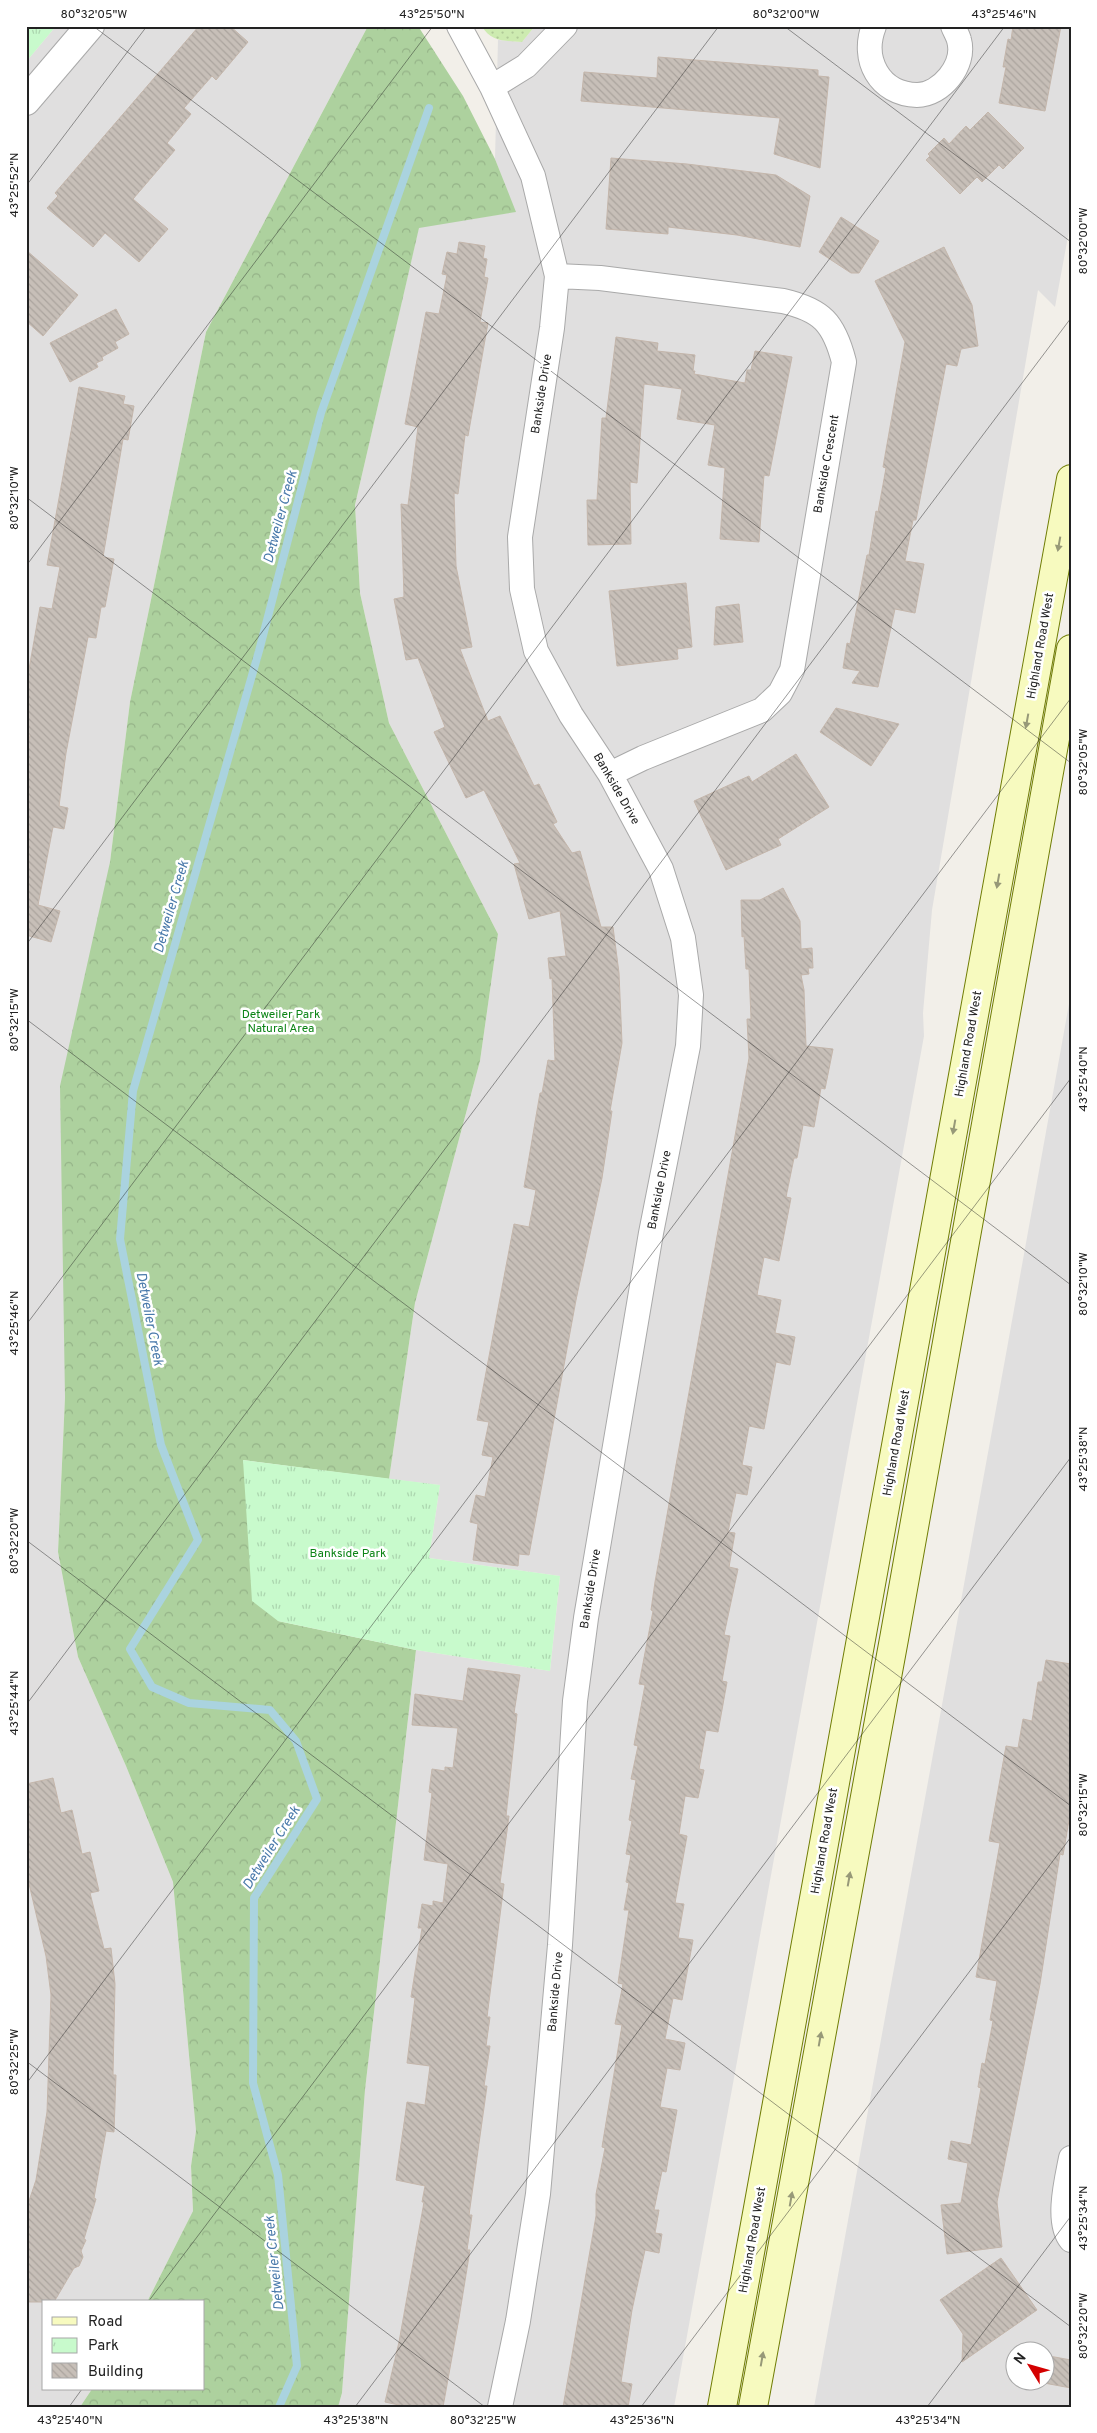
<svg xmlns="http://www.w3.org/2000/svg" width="1097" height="2433" viewBox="0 0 1097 2433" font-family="Overpass,sans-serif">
	<defs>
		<pattern id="grass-dots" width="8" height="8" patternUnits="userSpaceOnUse" patternTransform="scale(1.25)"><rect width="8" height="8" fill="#cdebb0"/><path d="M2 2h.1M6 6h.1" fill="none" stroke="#b0c997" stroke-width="1.8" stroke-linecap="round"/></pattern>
		<pattern id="forest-crowns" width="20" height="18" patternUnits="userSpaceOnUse" patternTransform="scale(1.25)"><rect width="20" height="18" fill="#add19e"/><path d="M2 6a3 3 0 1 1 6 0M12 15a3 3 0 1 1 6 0" fill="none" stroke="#95b388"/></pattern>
		<pattern id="park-tufts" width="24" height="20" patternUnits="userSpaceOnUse" patternTransform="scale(1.25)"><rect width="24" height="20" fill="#c8facc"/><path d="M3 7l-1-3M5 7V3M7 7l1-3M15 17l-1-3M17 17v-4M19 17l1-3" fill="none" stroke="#acd6af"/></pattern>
		<pattern id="building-back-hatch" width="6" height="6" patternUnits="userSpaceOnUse" patternTransform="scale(1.25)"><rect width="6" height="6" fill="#c7bfb8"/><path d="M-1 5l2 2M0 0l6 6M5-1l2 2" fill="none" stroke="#aba49e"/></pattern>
	</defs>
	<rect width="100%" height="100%" fill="#f2efe9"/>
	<path fill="#e0dfdf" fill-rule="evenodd" d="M 56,26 L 368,26 L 206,332 L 130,702 L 110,862 L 65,1397 L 58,1552 L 78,1657 L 126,1766 L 173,1882 L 196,2131 L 191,2166 L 193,2211 L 147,2302 L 44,2302 L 44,2389 L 92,2389 L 80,2407 L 26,2407 L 26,62 Z
		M 535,26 L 1071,26 L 1071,220 L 1055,307 L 1038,290 L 932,910 L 923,1013 L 924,1036 L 674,2407 L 338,2407 L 342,2393 L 365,2090 L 416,1650 L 550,1671 L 560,1576 L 429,1558 L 440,1485 L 389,1479 L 415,1303 L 480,1061 L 498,934 L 389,723 L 360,593 L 355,505 L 419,227 L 515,212 L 495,159 L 498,40 L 522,42 Z
		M 1071,993 L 1071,2407 L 814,2407 L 1006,1354 ZM 1014,2350 L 1044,2350 L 1044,2380 L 1014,2380 Z"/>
	<path fill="url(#grass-dots)" d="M 482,26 L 535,26 L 522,42 C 507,41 490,42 482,26 Z"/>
	<path fill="url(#forest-crowns)" d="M 368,26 L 418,26 L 463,96 L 495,159 L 516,212 L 419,228 L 355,505 L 360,593 L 389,723 L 498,934 L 480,1061 L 415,1303 L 389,1479 L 243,1460 L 278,1621 L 416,1650 L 365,2090 L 342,2393 L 338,2407 L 80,2407 L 92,2389 L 204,2389 L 204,2302 L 147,2302 L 193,2211 L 191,2166 L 196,2131 L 173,1882 L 126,1766 L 78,1657 L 58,1552 L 65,1397 L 60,1086 L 110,862 L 130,702 L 206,332 Z"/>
	<path fill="url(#park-tufts)" d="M 26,26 L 56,26 L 26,62 Z
		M 243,1460 L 440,1485 L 429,1558 L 560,1576 L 550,1671 L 416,1650 L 278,1621 L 252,1601 Z"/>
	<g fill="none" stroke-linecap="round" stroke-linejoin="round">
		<path stroke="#aad3df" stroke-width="8" d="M 279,2407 L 297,2366 L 278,2175 L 253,2083 L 254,1898 L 317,1799 L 296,1741 L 270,1710 L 189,1703 L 152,1687 L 130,1649 L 198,1540 L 161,1445 L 120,1239 L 133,1091 L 259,651 L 321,413 L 429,108"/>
	</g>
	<path fill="url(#building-back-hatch)" stroke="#c4b6ab" d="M 199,26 L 230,26 L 248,42 L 216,80 L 212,76 L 184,108 L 191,114 L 167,143 L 175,150 L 133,199 L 168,229 L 139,262 L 105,233 L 93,247 L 47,208 L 58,196 L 55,193 Z
		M 1013,26 L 1061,26 L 1045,111 L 999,103 L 1006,67 L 1003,67 L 1008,39 L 1011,40 Z
		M 658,57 L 818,70 L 818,76 L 829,77 L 820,168 L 774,154 L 780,118 L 581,101 L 584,72 L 657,78 Z
		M 988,112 L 1024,148 L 1003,169 L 999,165 L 982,182 L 977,177 L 960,194 L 926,160 L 930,156 L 928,154 L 944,138 L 949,144 L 966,126 L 970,130 Z
		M 611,158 L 687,164 L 776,175 L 810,196 L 800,247 L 737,235 L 668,227 L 668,234 L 606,229 Z
		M 841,217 L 879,241 L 859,273 L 851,273 L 819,252 Z
		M 459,242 L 485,246 L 483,258 L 487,259 L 484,277 L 488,278 L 480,322 L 488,323 L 468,436 L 465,435 L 458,494 L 454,493 L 456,566 L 472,647 L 460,649 L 488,721 L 500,716 L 534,786 L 539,784 L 557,822 L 553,824 L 572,853 L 580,851 L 601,927 L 613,927 L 619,973 L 622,1043 L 610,1111 L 612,1111 L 602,1178 L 576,1300 L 529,1555 L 519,1554 L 518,1566 L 473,1560 L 478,1524 L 470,1522 L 476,1495 L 485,1497 L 493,1457 L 482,1455 L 489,1422 L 477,1420 L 514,1224 L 529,1227 L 536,1190 L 524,1187 L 540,1093 L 542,1093 L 548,1060 L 555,1061 L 552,978 L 550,979 L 548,958 L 566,956 L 560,911 L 529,919 L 514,864 L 520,863 L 484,790 L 466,798 L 434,732 L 445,727 L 418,658 L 406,660 L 394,599 L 404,597 L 401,504 L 408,505 L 418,427 L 405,424 L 426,312 L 439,314 L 447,275 L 442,274 L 447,252 L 457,254 Z
		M 944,247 L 972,305 L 978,346 L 961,349 L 957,366 L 946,364 L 916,520 L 913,520 L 905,561 L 924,564 L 915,613 L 895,609 L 878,687 L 852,683 L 860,671 L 843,668 L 847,643 L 850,644 L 867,555 L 869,555 L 876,511 L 878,512 L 886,468 L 883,467 L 905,342 L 875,281 Z
		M 26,250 L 78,295 L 43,336 L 26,321 Z
		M 116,309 L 129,334 L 115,342 L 118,348 L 102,357 L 103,360 L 96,363 L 98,367 L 70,382 L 50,343 Z
		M 616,337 L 658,343 L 657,351 L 695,355 L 693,371 L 695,371 L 694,374 L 745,383 L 747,370 L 751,370 L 755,351 L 792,357 L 769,476 L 764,475 L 759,542 L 720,539 L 725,468 L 708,465 L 715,425 L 677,419 L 682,389 L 644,384 L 637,483 L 630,482 L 631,544 L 588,545 L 587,500 L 597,500 L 602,418 L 606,418 Z
		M 79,387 L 125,396 L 123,404 L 134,406 L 128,440 L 123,439 L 103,557 L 114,559 L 105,607 L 101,607 L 96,638 L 88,637 L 66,753 L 59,806 L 68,808 L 64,829 L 53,827 L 38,905 L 60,911 L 51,942 L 26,935 L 26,754 L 30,735 L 26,734 L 26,686 L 40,607 L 52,609 L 60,567 L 47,565 Z
		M 686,583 L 692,647 L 677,649 L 678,659 L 617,666 L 609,591 Z
		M 739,604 L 743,642 L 714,645 L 716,607 Z
		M 836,708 L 899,724 L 871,766 L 820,732 Z
		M 796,754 L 829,807 L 778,839 L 781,845 L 726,870 L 694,801 L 749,776 L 752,782 Z
		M 783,888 L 800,921 L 801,949 L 812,948 L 813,968 L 808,968 L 809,974 L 801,975 L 804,990 L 806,1046 L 833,1049 L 825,1089 L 821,1088 L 814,1127 L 803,1125 L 797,1158 L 794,1158 L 786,1197 L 791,1198 L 779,1261 L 764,1257 L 757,1295 L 781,1300 L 775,1333 L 795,1337 L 790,1365 L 776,1362 L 764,1429 L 749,1426 L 742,1465 L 752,1467 L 747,1495 L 736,1493 L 728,1532 L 735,1533 L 729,1567 L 738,1569 L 724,1635 L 730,1636 L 722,1681 L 727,1682 L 718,1732 L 706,1730 L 699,1769 L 704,1770 L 698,1798 L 685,1796 L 679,1834 L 687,1836 L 675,1903 L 684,1904 L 678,1938 L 693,1940 L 682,2000 L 673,1998 L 665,2039 L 685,2043 L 680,2070 L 667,2068 L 660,2107 L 677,2110 L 666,2172 L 662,2171 L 654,2210 L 659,2210 L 655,2233 L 662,2234 L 659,2253 L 645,2250 L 632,2310 L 621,2382 L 632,2384 L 628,2407 L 563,2407 L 596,2216 L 596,2194 L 605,2148 L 602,2147 L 622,2025 L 615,2024 L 623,1984 L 618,1983 L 629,1910 L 624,1910 L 629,1883 L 626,1882 L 631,1855 L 626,1854 L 632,1821 L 629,1820 L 636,1780 L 631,1779 L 638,1746 L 634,1745 L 645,1685 L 639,1684 L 653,1611 L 651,1610 L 655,1582 L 749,1058 L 747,1019 L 751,1019 L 749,969 L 746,969 L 744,936 L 742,937 L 741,900 L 760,900 Z
		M 1046,1660 L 1071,1664 L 1071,1809 L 1063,1855 L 1060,1854 L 1040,1984 L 997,2202 L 1002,2247 L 947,2254 L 941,2205 L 961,2203 L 968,2163 L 948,2159 L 951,2141 L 971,2145 L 981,2088 L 978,2087 L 982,2063 L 985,2064 L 993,2021 L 990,2020 L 997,1981 L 976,1977 L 1000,1843 L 989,1841 L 1006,1746 L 1018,1748 L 1023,1719 L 1032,1721 L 1038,1682 L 1042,1682 Z
		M 468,1668 L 520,1675 L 514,1713 L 517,1714 L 506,1816 L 509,1816 L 500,1883 L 504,1884 L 487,2017 L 490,2017 L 486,2046 L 490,2046 L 484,2086 L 487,2086 L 469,2215 L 472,2215 L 467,2250 L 470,2250 L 459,2318 L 443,2407 L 408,2407 L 385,2402 L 399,2342 L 424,2202 L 422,2202 L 425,2186 L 396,2180 L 407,2102 L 425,2105 L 430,2066 L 407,2063 L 415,1998 L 411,1997 L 422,1928 L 418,1928 L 422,1904 L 433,1906 L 433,1901 L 443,1903 L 448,1864 L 424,1860 L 432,1793 L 429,1792 L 432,1769 L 445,1771 L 445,1767 L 453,1768 L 458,1728 L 412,1725 L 415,1694 L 463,1701 Z
		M 53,1778 L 61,1813 L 72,1810 L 82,1854 L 90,1852 L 99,1891 L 90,1893 L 104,1949 L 111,1948 L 115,1984 L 113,2075 L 116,2075 L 114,2132 L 106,2131 L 94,2198 L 96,2199 L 84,2239 L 86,2240 L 81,2251 L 83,2257 L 79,2266 L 74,2268 L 54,2302 L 26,2302 L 26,2210 L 36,2180 L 47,2112 L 51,1995 L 46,1956 L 26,1871 L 26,1784 Z
		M 1001,2258 L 1037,2310 L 962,2362 L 963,2334 L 940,2300 Z
		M 1049,2356 L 1071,2360 L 1071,2388 L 1044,2383 Z"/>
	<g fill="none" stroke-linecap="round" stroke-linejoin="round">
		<g stroke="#a9a9a9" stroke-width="26">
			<path id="minor" d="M 459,26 L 492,87 L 533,176 L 557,276 L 552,328 L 520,537 L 522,589 L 536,651 L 571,715 L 610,774 L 661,869 L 683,938 L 691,995 L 688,1046 L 651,1233 L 586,1618 L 575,1701 L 560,1945 L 538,2194 L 518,2321 L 500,2407
				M 874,26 C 861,59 879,94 917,95 C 941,95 966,65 959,40 C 958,36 955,31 953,26
				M 492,87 L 526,66 L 565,26
				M 557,276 L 600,278 L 783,301 C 822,310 834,323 844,362 L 792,670 L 780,693 L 762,710 L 643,758 L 610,774
				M 1071,2158 C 1067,2179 1056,2222 1071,2240"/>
		</g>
		<g stroke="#a9a9a9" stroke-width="30">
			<path id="tertiary" d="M 26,101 L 90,26"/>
		</g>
		<g stroke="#707d05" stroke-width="30">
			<path id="secondary" d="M 722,2407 L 1071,479
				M 753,2407 L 894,1639 L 1071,649"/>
		</g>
		<use href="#minor" stroke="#fff" stroke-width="24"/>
		<use href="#tertiary" stroke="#fff" stroke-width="28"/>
		<use href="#secondary" stroke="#f7fabf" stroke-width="28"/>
	</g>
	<defs><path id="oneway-solid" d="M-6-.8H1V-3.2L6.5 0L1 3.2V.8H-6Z" transform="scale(1.25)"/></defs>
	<g fill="#979978">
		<use href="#oneway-solid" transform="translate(1059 544) rotate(100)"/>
		<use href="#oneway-solid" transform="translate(1027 721) rotate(100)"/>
		<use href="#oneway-solid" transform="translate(998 881) rotate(100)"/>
		<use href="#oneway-solid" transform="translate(954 1127) rotate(100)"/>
		<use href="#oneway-solid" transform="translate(849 1879) rotate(-80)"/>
		<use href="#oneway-solid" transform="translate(820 2039) rotate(-80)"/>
		<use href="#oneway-solid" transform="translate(791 2199) rotate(-80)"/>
		<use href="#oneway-solid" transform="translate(762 2359) rotate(-80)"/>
	</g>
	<path fill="none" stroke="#222" stroke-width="1" stroke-opacity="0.45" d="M 93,26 L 1071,763M 784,26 L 1071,242M 26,186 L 147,26M 26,497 L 1071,1285M 26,566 L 433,26M 26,945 L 719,26M 26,1019 L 1071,1806M 26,1325 L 1005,26M 26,1540 L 1071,2327M 26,1705 L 1071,318M 26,2061 L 485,2407M 26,2084 L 1071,698M 148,2302 L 1071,1078M 69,2407 L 82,2389M 355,2407 L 1071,1457M 641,2407 L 1071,1837M 927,2407 L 1071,2216"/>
	<g text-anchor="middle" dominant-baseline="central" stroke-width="5" stroke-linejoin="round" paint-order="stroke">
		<g font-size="12" fill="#222" stroke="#fff">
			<text transform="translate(542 394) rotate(-81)">Bankside Drive</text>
			<text transform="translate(827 464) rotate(-80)">Bankside Crescent</text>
			<text transform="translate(1041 646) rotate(-80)">Highland Road West</text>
			<text transform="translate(616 789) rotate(60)">Bankside Drive</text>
			<text transform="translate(969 1044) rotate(-80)">Highland Road West</text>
			<text transform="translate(660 1190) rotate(-79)">Bankside Drive</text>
			<text transform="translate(897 1443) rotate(-80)">Highland Road West</text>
			<text transform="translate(591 1589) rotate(-81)">Bankside Drive</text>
			<text transform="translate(825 1841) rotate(-80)">Highland Road West</text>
			<text transform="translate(556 1992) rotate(-85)">Bankside Drive</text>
			<text transform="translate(753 2240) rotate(-80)">Highland Road West</text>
		</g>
		<g font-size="12" fill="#0c8416" stroke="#fff">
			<text x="281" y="1015">Detweiler Park<tspan x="281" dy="14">Natural Area</tspan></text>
			<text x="348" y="1554">Bankside Park</text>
		</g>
		<g font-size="14" font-style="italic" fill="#4a7aab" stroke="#fff">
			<text transform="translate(281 517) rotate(-75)">Detweiler Creek</text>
			<text transform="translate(172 907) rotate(-74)">Detweiler Creek</text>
			<text transform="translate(149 1319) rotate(79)">Detweiler Creek</text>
			<text transform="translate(272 1848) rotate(-58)">Detweiler Creek</text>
			<text transform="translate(275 2263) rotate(-96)">Detweiler Creek</text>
		</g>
	</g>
	<rect width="1097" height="2433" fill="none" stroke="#ffffff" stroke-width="55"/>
	<rect x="42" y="2300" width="162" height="90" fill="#ffffff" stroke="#a7a7a7"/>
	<rect x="52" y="2317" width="25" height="8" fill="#f7fabf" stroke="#a7a7a7"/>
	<text x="88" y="2326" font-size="15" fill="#222222">Road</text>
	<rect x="52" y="2338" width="25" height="15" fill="url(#park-tufts)" stroke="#a7a7a7"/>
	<text x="88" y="2350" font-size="15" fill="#222222">Park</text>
	<rect x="52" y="2363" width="25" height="15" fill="url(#building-back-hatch)" stroke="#a7a7a7"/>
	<text x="88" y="2376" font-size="15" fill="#222222">Building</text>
	<g transform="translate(1030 2366) rotate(307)"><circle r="24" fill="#ffffff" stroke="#a7a7a7"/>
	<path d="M0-4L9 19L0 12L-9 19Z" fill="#d40000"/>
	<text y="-8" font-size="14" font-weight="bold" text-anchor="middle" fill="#222222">N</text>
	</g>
	<rect x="28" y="28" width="1042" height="2378" fill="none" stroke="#222" stroke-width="2"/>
	<g font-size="12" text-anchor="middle" fill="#222">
		<text x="94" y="18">80°32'05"W</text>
		<text x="432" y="18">43°25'50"N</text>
		<text x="786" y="18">80°32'00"W</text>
		<text x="1004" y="18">43°25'46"N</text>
		<text transform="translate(14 185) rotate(-90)" y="4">43°25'52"N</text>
		<text transform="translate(1083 241) rotate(-90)" y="4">80°32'00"W</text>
		<text transform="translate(14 498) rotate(-90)" y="4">80°32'10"W</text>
		<text transform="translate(1083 762) rotate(-90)" y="4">80°32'05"W</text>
		<text transform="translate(14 1020) rotate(-90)" y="4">80°32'15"W</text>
		<text transform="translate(1083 1079) rotate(-90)" y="4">43°25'40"N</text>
		<text transform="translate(1083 1284) rotate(-90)" y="4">80°32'10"W</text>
		<text transform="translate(14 1323) rotate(-90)" y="4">43°25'46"N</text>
		<text transform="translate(1083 1459) rotate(-90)" y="4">43°25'38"N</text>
		<text transform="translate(14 1541) rotate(-90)" y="4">80°32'20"W</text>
		<text transform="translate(14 1703) rotate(-90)" y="4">43°25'44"N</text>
		<text transform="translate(1083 1805) rotate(-90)" y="4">80°32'15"W</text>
		<text transform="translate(14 2062) rotate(-90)" y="4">80°32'25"W</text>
		<text transform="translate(1083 2218) rotate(-90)" y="4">43°25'34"N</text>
		<text transform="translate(1083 2326) rotate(-90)" y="4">80°32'20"W</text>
		<text x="70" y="2424">43°25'40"N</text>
		<text x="356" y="2424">43°25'38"N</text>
		<text x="483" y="2424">80°32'25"W</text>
		<text x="642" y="2424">43°25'36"N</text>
		<text x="928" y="2424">43°25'34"N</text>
	</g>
</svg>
